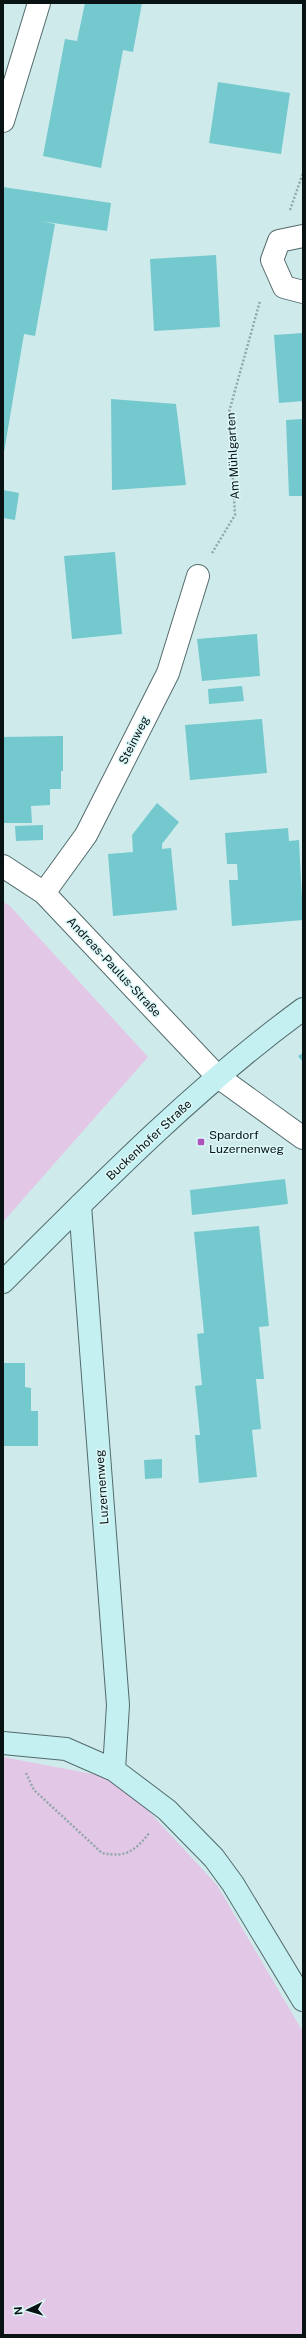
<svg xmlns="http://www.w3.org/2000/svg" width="306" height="2338" viewBox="0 0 306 2338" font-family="'Public Sans',sans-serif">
	<rect width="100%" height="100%" fill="#cfeaeb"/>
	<path fill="#e3c7e6" d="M 3,902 L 10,906 L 148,1057 L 3,1222 Z
		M 3,1757 L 119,1779 L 217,1885 L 303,2032 L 303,2335 L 3,2335 Z"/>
	<path fill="#73c9cd" d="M 85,3 L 142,3 L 133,52 L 123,50 L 101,168 L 43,156 L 65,39 L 77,41 Z
		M 218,82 L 290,93 L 281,154 L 209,143 Z
		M 3,187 L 111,203 L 107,231 L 40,221 L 55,224 L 35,336 L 24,334 L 4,452 Z
		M 216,255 L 220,327 L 154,331 L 150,259 Z
		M 303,333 L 303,401 L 279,403 L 274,335 Z
		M 111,399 L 176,404 L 186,485 L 112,490 Z
		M 303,419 L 303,496 L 289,496 L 286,420 Z
		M 3,490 L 19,493 L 15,520 L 3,518 Z
		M 115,552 L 122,634 L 72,639 L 64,556 Z
		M 257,634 L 260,676 L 202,681 L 197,639 Z
		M 242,686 L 244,701 L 209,704 L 208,689 Z
		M 262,719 L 267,773 L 190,780 L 185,725 Z
		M 63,736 L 63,771 L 61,771 L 61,789 L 50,789 L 50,805 L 31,806 L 32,823 L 3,823 L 3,737 Z
		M 157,803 L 179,822 L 162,844 L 162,849 L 171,848 L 177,910 L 113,916 L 108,854 L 133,852 L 132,835 Z
		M 43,825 L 43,840 L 16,841 L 15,826 Z
		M 288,828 L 289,841 L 299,840 L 303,920 L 232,926 L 229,880 L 238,880 L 237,864 L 227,864 L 225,833 Z
		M 303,1053 L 303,1062 L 298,1056 Z
		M 285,1179 L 288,1204 L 192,1215 L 190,1190 Z
		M 259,1226 L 269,1326 L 259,1327 L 264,1379 L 256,1379 L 261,1429 L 252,1430 L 257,1477 L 199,1483 L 195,1435 L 200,1435 L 195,1386 L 202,1385 L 197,1334 L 204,1333 L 194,1232 Z
		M 3,1363 L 25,1363 L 25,1387 L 31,1388 L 31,1411 L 38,1411 L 38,1446 L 3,1446 Z
		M 162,1459 L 162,1478 L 145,1479 L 144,1460 Z"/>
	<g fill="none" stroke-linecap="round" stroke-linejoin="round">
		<g stroke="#536b6c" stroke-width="24">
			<path id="street" d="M 3,121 L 39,3
				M 303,236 L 279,241 L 272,260 L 284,287 L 303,292
				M 3,866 L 44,893 L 217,1076 L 303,1138
				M 44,893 L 86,835 L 168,673 L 198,576"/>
		</g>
		<g stroke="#536b6c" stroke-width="24">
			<path id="secondary" d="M 80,1205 L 118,1705 L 114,1770
				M 3,1282 C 99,1186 194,1089 303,1009
				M 3,1743 L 66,1749 L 114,1770 L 167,1810 L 214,1858 L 233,1884 L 303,2000"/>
		</g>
		<path stroke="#92a7a8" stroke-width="2.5" stroke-dasharray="2 2" stroke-linecap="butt" d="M 290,210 L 303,173
			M 212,553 L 235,515 L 229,412 L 260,301
			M 26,1773 L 34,1790 L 102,1853 C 126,1858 135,1851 150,1832"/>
		<use href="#street" stroke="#fff" stroke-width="22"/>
		<use href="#secondary" stroke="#c4f0f2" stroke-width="22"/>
	</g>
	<rect fill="#ae51bb" stroke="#dcf7f8" stroke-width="1.5" x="197" y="1138" width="8" height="8" rx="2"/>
	<g text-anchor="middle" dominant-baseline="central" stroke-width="3" stroke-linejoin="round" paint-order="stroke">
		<g font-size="12" fill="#091313" stroke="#dcf7f8">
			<text transform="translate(233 456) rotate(-93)">Am Mühlgarten</text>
			<text transform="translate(134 740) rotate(-63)">Steinweg</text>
			<text transform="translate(114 967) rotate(47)">Andreas-Paulus-Straße</text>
			<text transform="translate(149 1140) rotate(-43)">Buckenhofer Straße</text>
			<text transform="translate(102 1487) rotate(-94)">Luzernenweg</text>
		</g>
		<g font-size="12" fill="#091313" stroke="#dcf7f8" text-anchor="start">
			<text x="209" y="1135">Spardorf<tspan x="209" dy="14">Luzernenweg</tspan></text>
		</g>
	</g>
	<rect width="306" height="2338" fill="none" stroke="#091313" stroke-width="8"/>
	<g transform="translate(28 2310) rotate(265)" stroke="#dcf7f8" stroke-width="3" paint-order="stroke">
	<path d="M0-3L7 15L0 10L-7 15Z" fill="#091313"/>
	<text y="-6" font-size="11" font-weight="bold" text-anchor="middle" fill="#091313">N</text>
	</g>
</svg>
